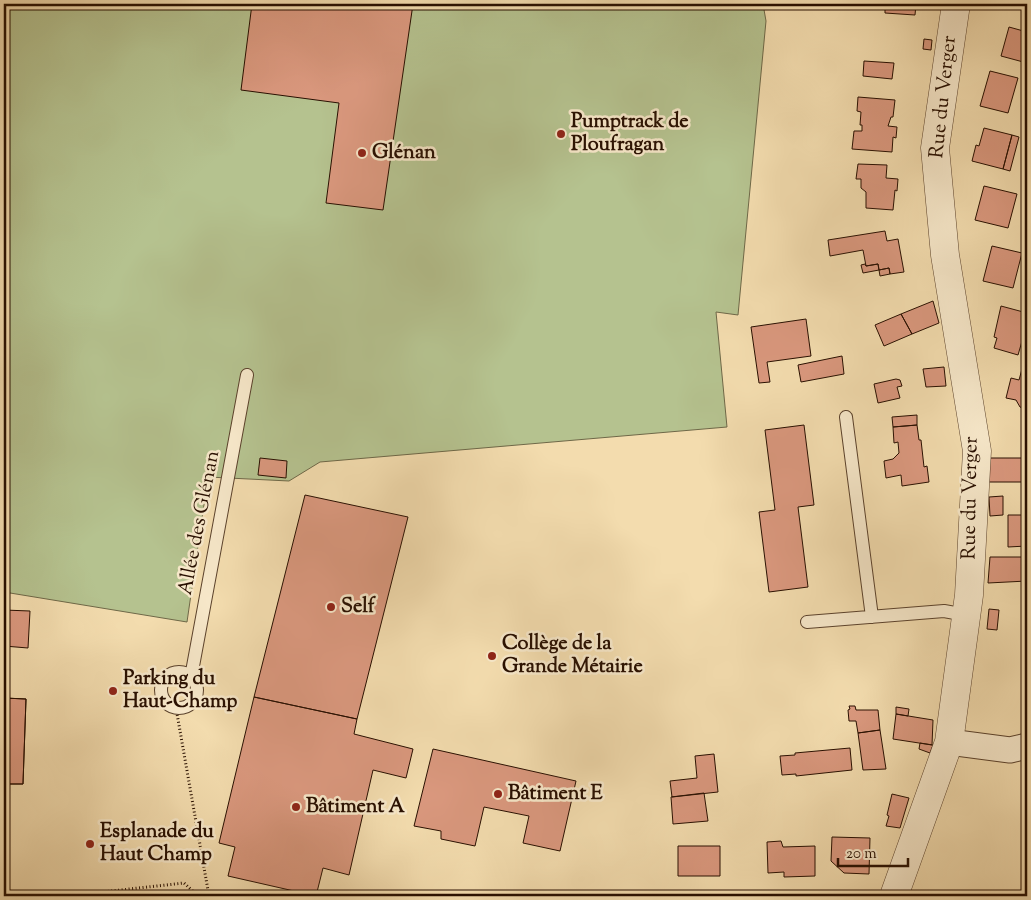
<svg xmlns="http://www.w3.org/2000/svg" width="1031" height="900" viewBox="0 0 1031 900" font-family="'Sorts Mill Goudy',serif">
	<rect width="100%" height="100%" fill="#f3dcae"/>
	<filter id="stains"><feTurbulence type="fractalNoise" baseFrequency=".004" numOctaves="4"/><feColorMatrix values="0 0 0 0 .2 0 0 0 0 .09 0 0 0 0 .02 0 0 0 .5 -.17"/></filter>
	<radialGradient id="worn" r=".72"><stop offset=".6" stop-color="#630" stop-opacity="0"/><stop offset="1" stop-color="#630" stop-opacity=".3"/></radialGradient>
	<path fill="#b5c28f" stroke="#6e6848" d="M 4,4 L 763,4 L 766,21 L 738,315 L 716,312 L 727,427 L 320,462 L 289,481 L 208,477 L 187,622 L 4,592 Z"/>
	<path fill="#da987e" stroke="#280f00" d="M 252,4 L 413,4 L 383,210 L 326,203 L 339,103 L 241,90 Z
		M 885,4 L 916,4 L 915,15 L 885,13 Z
		M 1009,27 L 1027,32 L 1027,63 L 1001,56 Z
		M 924,39 L 932,40 L 931,50 L 923,49 Z
		M 864,61 L 894,63 L 892,79 L 863,76 Z
		M 990,71 L 1018,78 L 1008,113 L 980,106 Z
		M 858,97 L 895,100 L 893,117 L 891,117 L 888,126 L 897,127 L 896,138 L 893,137 L 892,152 L 852,149 L 854,131 L 862,131 L 862,125 L 860,125 L 861,112 L 857,111 Z
		M 984,128 L 1012,135 L 1003,169 L 972,161 L 976,145 L 979,146 Z
		M 1012,135 L 1019,137 L 1010,171 L 1003,169 Z
		M 858,164 L 887,165 L 886,178 L 898,179 L 897,191 L 895,190 L 893,210 L 866,208 L 866,192 L 861,188 L 861,179 L 856,179 Z
		M 984,186 L 1017,194 L 1008,228 L 975,220 Z
		M 885,231 L 887,241 L 898,239 L 904,272 L 890,274 L 889,268 L 879,270 L 878,264 L 866,266 L 863,250 L 830,256 L 828,240 Z
		M 992,246 L 1022,253 L 1013,288 L 983,281 Z
		M 865,264 L 866,266 L 878,264 L 879,270 L 889,268 L 890,274 L 880,276 L 879,270 L 863,273 L 861,265 Z
		M 933,301 L 939,323 L 912,334 L 901,314 Z
		M 1001,306 L 1027,313 L 1027,324 L 1018,355 L 994,348 L 997,338 L 994,337 Z
		M 901,314 L 912,334 L 884,346 L 875,325 Z
		M 806,319 L 811,356 L 767,362 L 770,382 L 759,383 L 751,327 Z
		M 842,356 L 844,374 L 801,382 L 798,365 Z
		M 944,367 L 946,386 L 926,387 L 923,369 Z
		M 1022,369 L 1027,371 L 1027,410 L 1020,407 L 1016,400 L 1006,398 L 1011,378 L 1019,380 Z
		M 896,379 L 900,380 L 902,386 L 897,387 L 900,398 L 878,403 L 874,384 Z
		M 917,415 L 917,425 L 893,427 L 892,417 Z
		M 804,425 L 814,505 L 798,507 L 808,587 L 769,592 L 759,512 L 775,510 L 765,430 Z
		M 917,425 L 919,440 L 921,440 L 924,467 L 927,466 L 929,482 L 902,486 L 901,475 L 886,478 L 884,461 L 893,459 L 899,453 L 898,442 L 894,443 L 893,427 Z
		M 260,458 L 287,461 L 286,478 L 258,475 Z
		M 989,458 L 1027,458 L 1027,482 L 989,482 Z
		M 305,495 L 408,517 L 357,719 L 254,697 Z
		M 1003,496 L 1003,515 L 990,516 L 989,497 Z
		M 1008,515 L 1027,515 L 1027,546 L 1008,547 Z
		M 990,557 L 1027,557 L 1027,581 L 988,583 Z
		M 989,609 L 999,610 L 997,630 L 987,629 Z
		M 4,610 L 30,611 L 28,648 L 4,646 Z
		M 254,697 L 357,719 L 354,734 L 413,749 L 406,778 L 373,770 L 349,875 L 323,868 L 316,896 L 228,876 L 235,847 L 219,843 Z
		M 4,698 L 26,699 L 23,784 L 4,784 Z
		M 4,698 L 26,699 L 23,784 L 4,784 Z
		M 849,706 L 855,706 L 856,710 L 878,710 L 880,730 L 858,733 L 856,721 L 849,721 L 848,710 L 850,709 Z
		M 896,707 L 909,709 L 908,716 L 896,714 Z
		M 896,714 L 933,720 L 932,745 L 893,739 Z
		M 880,730 L 886,769 L 863,770 L 858,733 Z
		M 920,743 L 933,745 L 930,753 L 919,749 Z
		M 850,748 L 852,770 L 796,776 L 796,774 L 782,775 L 780,756 L 795,755 L 795,753 Z
		M 433,749 L 576,781 L 560,851 L 523,843 L 529,816 L 484,807 L 475,846 L 441,839 L 441,831 L 414,826 Z
		M 714,754 L 718,792 L 672,797 L 670,781 L 697,778 L 695,756 Z
		M 704,793 L 708,821 L 673,824 L 671,797 Z
		M 892,794 L 909,798 L 900,828 L 886,826 L 889,816 L 887,815 Z
		M 832,837 L 870,838 L 869,874 L 844,873 L 831,861 Z
		M 781,841 L 783,847 L 815,846 L 815,876 L 784,877 L 784,872 L 768,873 L 767,842 Z
		M 678,846 L 720,846 L 720,876 L 678,876 Z"/>
	<g fill="none" stroke-linecap="round" stroke-linejoin="round">
		<g stroke="#5b422c" stroke-width="14">
			<path id="service" d="M 846,417 L 872,617
				M 807,622 L 944,611 L 966,615
				M161 690a18 18 0 1 1 36 0a18 18 0 1 1-36 0Z
				M 191,677 L 247,375"/>
		</g>
		<g stroke="#5b422c" stroke-width="27">
			<path id="minor" d="M 949,742 L 1010,750 L 1027,746"/>
		</g>
		<g stroke="#5b422c" stroke-width="29">
			<path id="tertiary" d="M 894,896 L 949,742 L 969,595 L 977,451 L 945,255 L 935,148 L 956,4"/>
		</g>
		<path stroke="#280f00" stroke-width="3" stroke-dasharray="1 2.5" stroke-linecap="butt" d="M 176,708 L 209,896
			M 66,896 L 184,883 L 198,896
			M 571,896 L 868,893 L 868,896"/>
		<use href="#service" stroke="#f7e8ca" stroke-width="12"/>
		<use href="#minor" stroke="#f7e8ca" stroke-width="25"/>
		<use href="#tertiary" stroke="#f7e8ca" stroke-width="28"/>
	</g>
	<g fill="#8f2418" stroke="#f7e8ca" stroke-width="2">
		<circle cx="561" cy="134" r="5"/>
		<circle cx="362" cy="153" r="5"/>
		<circle cx="331" cy="607" r="5"/>
		<circle cx="492" cy="656" r="5"/>
		<circle cx="113" cy="691" r="5"/>
		<circle cx="498" cy="794" r="5"/>
		<circle cx="296" cy="807" r="5"/>
		<circle cx="90" cy="844" r="5"/>
	</g>
	<g text-anchor="middle" dominant-baseline="central" stroke-width="5" stroke-linejoin="round" paint-order="stroke">
		<g font-size="20" fill="#280f00" stroke="#f7e8ca">
			<text transform="translate(944 97) rotate(-84)">Rue du Verger</text>
			<text transform="translate(971 498) rotate(-89)">Rue du Verger</text>
			<text transform="translate(200 523) rotate(-79)">Allée des Glénan</text>
		</g>
		<g font-size="20" font-weight="bold" fill="#280f00" stroke="#f7e8ca" text-anchor="start">
			<text x="571" y="122">Pumptrack de<tspan x="571" dy="23">Ploufragan</tspan></text>
			<text x="372" y="153">Glénan</text>
			<text x="341" y="607">Self</text>
			<text x="502" y="644">Collège de la<tspan x="502" dy="23">Grande Métairie</tspan></text>
			<text x="123" y="679">Parking du<tspan x="123" dy="23">Haut-Champ</tspan></text>
			<text x="508" y="794">Bâtiment E</text>
			<text x="306" y="807">Bâtiment A</text>
			<text x="100" y="832">Esplanade du<tspan x="100" dy="23">Haut Champ</tspan></text>
		</g>
	</g>
	<rect width="1031" height="900" fill="none" stroke="#f3dcae" stroke-width="20"/>
	<rect x="5" y="5" width="1021" height="890" fill="none" stroke="#280f00" stroke-width="2.5"/>
	<rect x="10" y="10" width="1011" height="880" fill="none" stroke="#280f00"/>
	<path d="M838 858v8h70v-8" fill="none" stroke="#280f00" stroke-width="2.5"/>
	<text x="846" y="858" font-size="15" fill="#280f00" stroke="#f7e8ca" stroke-width="4" paint-order="stroke">20 m</text>
	<rect width="100%" height="100%" filter="url(#stains)"/>
	<rect width="100%" height="100%" fill="url(#worn)"/>
</svg>
